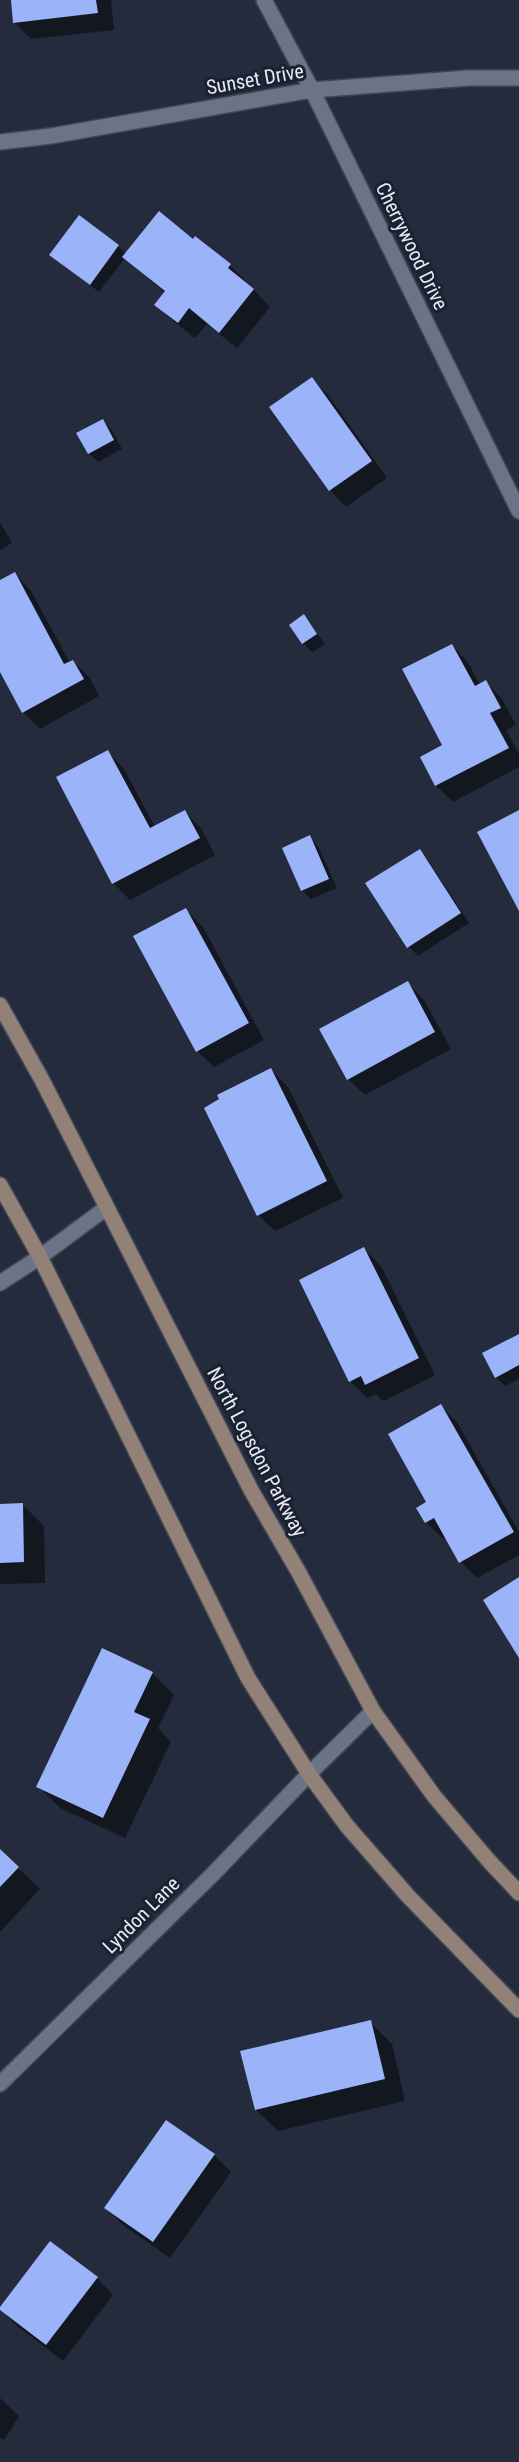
<svg xmlns="http://www.w3.org/2000/svg" width="519" height="2462" viewBox="0 0 519 2462" font-family="'Roboto Condensed',sans-serif">
	<rect width="100%" height="100%" fill="#242b3c"/>
	<path fill="#0007" d="M 12,0 L 111,0 L 114,30 L 31,39 L 14,22 Z
		M 193,241 L 230,265 L 270,307 L 237,348 L 207,324 L 195,338 L 173,321 L 156,304 L 165,293 L 125,258 L 99,292 L 51,255 L 118,246 L 126,254 Z
		M 311,379 L 328,395 L 387,478 L 346,507 L 330,490 Z
		M 103,421 L 112,430 L 122,449 L 98,462 L 89,453 Z
		M 0,522 L 12,543 L 0,550 Z
		M 15,574 L 31,591 L 70,663 L 73,661 L 90,678 L 99,696 L 40,729 L 23,712 L 0,669 L 0,582 Z
		M 304,616 L 325,644 L 312,652 L 303,643 Z
		M 452,645 L 468,662 L 480,685 L 486,682 L 502,699 L 516,725 L 506,730 L 519,754 L 519,767 L 453,802 L 436,786 L 422,758 L 444,746 Z
		M 108,752 L 124,769 L 155,827 L 185,812 L 201,828 L 215,855 L 130,900 L 113,883 Z
		M 309,837 L 318,846 L 337,888 L 311,899 L 302,890 Z
		M 419,851 L 428,860 L 469,923 L 418,956 L 409,947 Z
		M 186,910 L 203,927 L 264,1040 L 214,1067 L 197,1051 Z
		M 408,983 L 424,1000 L 451,1049 L 365,1095 L 348,1079 Z
		M 271,1070 L 288,1087 L 343,1198 L 275,1231 L 258,1215 Z
		M 364,1249 L 381,1266 L 435,1375 L 383,1401 L 376,1394 L 367,1398 L 350,1381 Z
		M 519,1336 L 519,1379 L 505,1386 L 496,1377 Z
		M 441,1406 L 457,1422 L 519,1532 L 519,1555 L 477,1578 L 461,1562 L 447,1537 L 443,1539 L 426,1522 Z
		M 22,1504 L 44,1526 L 45,1583 L 0,1584 L 0,1505 Z
		M 152,1673 L 174,1695 L 158,1728 L 171,1742 L 125,1838 L 60,1808 L 38,1786 Z
		M 0,1851 L 40,1889 L 0,1932 Z
		M 370,2022 L 392,2044 L 405,2101 L 278,2131 L 256,2110 Z
		M 214,2155 L 231,2172 L 170,2258 L 123,2225 L 106,2208 Z
		M 97,2278 L 113,2295 L 63,2361 L 17,2326 L 0,2309 Z
		M 0,2398 L 19,2416 L 4,2440 L 0,2438 Z"/>
	<path fill="#9bb3f9" d="M 11,0 L 96,0 L 98,13 L 13,23 Z
		M 159,211 L 193,239 L 195,236 L 231,264 L 228,268 L 254,289 L 219,333 L 189,308 L 178,323 L 154,305 L 165,291 L 122,257 Z
		M 79,215 L 119,245 L 90,285 L 49,255 Z
		M 312,377 L 372,461 L 329,491 L 269,407 Z
		M 103,419 L 114,440 L 88,454 L 76,433 Z
		M 15,572 L 64,664 L 73,660 L 84,679 L 22,713 L 0,672 L 0,580 Z
		M 304,614 L 317,634 L 302,644 L 289,625 Z
		M 452,644 L 475,686 L 486,680 L 501,708 L 490,713 L 509,748 L 435,786 L 420,757 L 442,745 L 402,669 Z
		M 108,750 L 150,828 L 185,810 L 200,838 L 112,884 L 56,777 Z
		M 519,810 L 519,911 L 477,832 Z
		M 310,835 L 329,879 L 301,891 L 282,848 Z
		M 420,849 L 461,913 L 407,948 L 365,883 Z
		M 186,908 L 249,1023 L 196,1052 L 133,936 Z
		M 408,981 L 435,1032 L 347,1080 L 319,1029 Z
		M 271,1068 L 327,1181 L 257,1216 L 204,1108 L 219,1099 L 217,1095 Z
		M 364,1247 L 419,1358 L 365,1385 L 361,1376 L 349,1382 L 299,1280 Z
		M 519,1334 L 519,1365 L 495,1378 L 482,1353 Z
		M 441,1404 L 514,1532 L 459,1563 L 434,1518 L 425,1523 L 416,1508 L 426,1502 L 388,1434 Z
		M 23,1503 L 24,1562 L 0,1563 L 0,1504 Z
		M 519,1577 L 519,1658 L 483,1600 Z
		M 102,1648 L 153,1672 L 134,1712 L 150,1719 L 103,1818 L 36,1787 Z
		M 0,1849 L 19,1867 L 0,1887 Z
		M 371,2020 L 385,2079 L 255,2110 L 240,2051 Z
		M 166,2120 L 215,2154 L 153,2242 L 104,2208 Z
		M 50,2241 L 98,2277 L 46,2345 L 0,2310 L 0,2307 Z"/>
	<g fill="none" stroke-linecap="round" stroke-linejoin="round">
		<g stroke="#424755" stroke-width="18">
			<path id="street" d="M 264,0 L 312,90 L 519,511
				M 0,142 L 51,136 L 312,90 L 468,78 L 519,78
				M 0,1283 L 40,1257 L 106,1208
				M 0,2084 L 214,1873 L 309,1774 L 373,1711"/>
		</g>
		<g stroke="#424755" stroke-width="18">
			<path id="secondary" d="M 0,1005 L 42,1080 L 251,1490 L 298,1571 L 373,1711 L 434,1796 L 489,1861 L 519,1893
				M 0,1185 L 40,1257 L 248,1678 L 309,1774 L 347,1826 L 408,1896 L 519,2010"/>
		</g>
		<use href="#street" stroke="#6b7387" stroke-width="15"/>
		<use href="#secondary" stroke="#928176" stroke-width="15"/>
	</g>
	<g text-anchor="middle" dominant-baseline="central" stroke-width="6" stroke-linejoin="round" paint-order="stroke">
		<g font-size="20" fill="#e6ebf6" stroke="#1b2131">
			<text transform="translate(255 79) rotate(-10)">Sunset Drive</text>
			<text transform="translate(412 246) rotate(64)">Cherrywood Drive</text>
			<text transform="translate(257 1452) rotate(62)">North Logsdon Parkway</text>
			<text transform="translate(141 1915) rotate(-45)">Lyndon Lane</text>
		</g>
	</g>
</svg>
